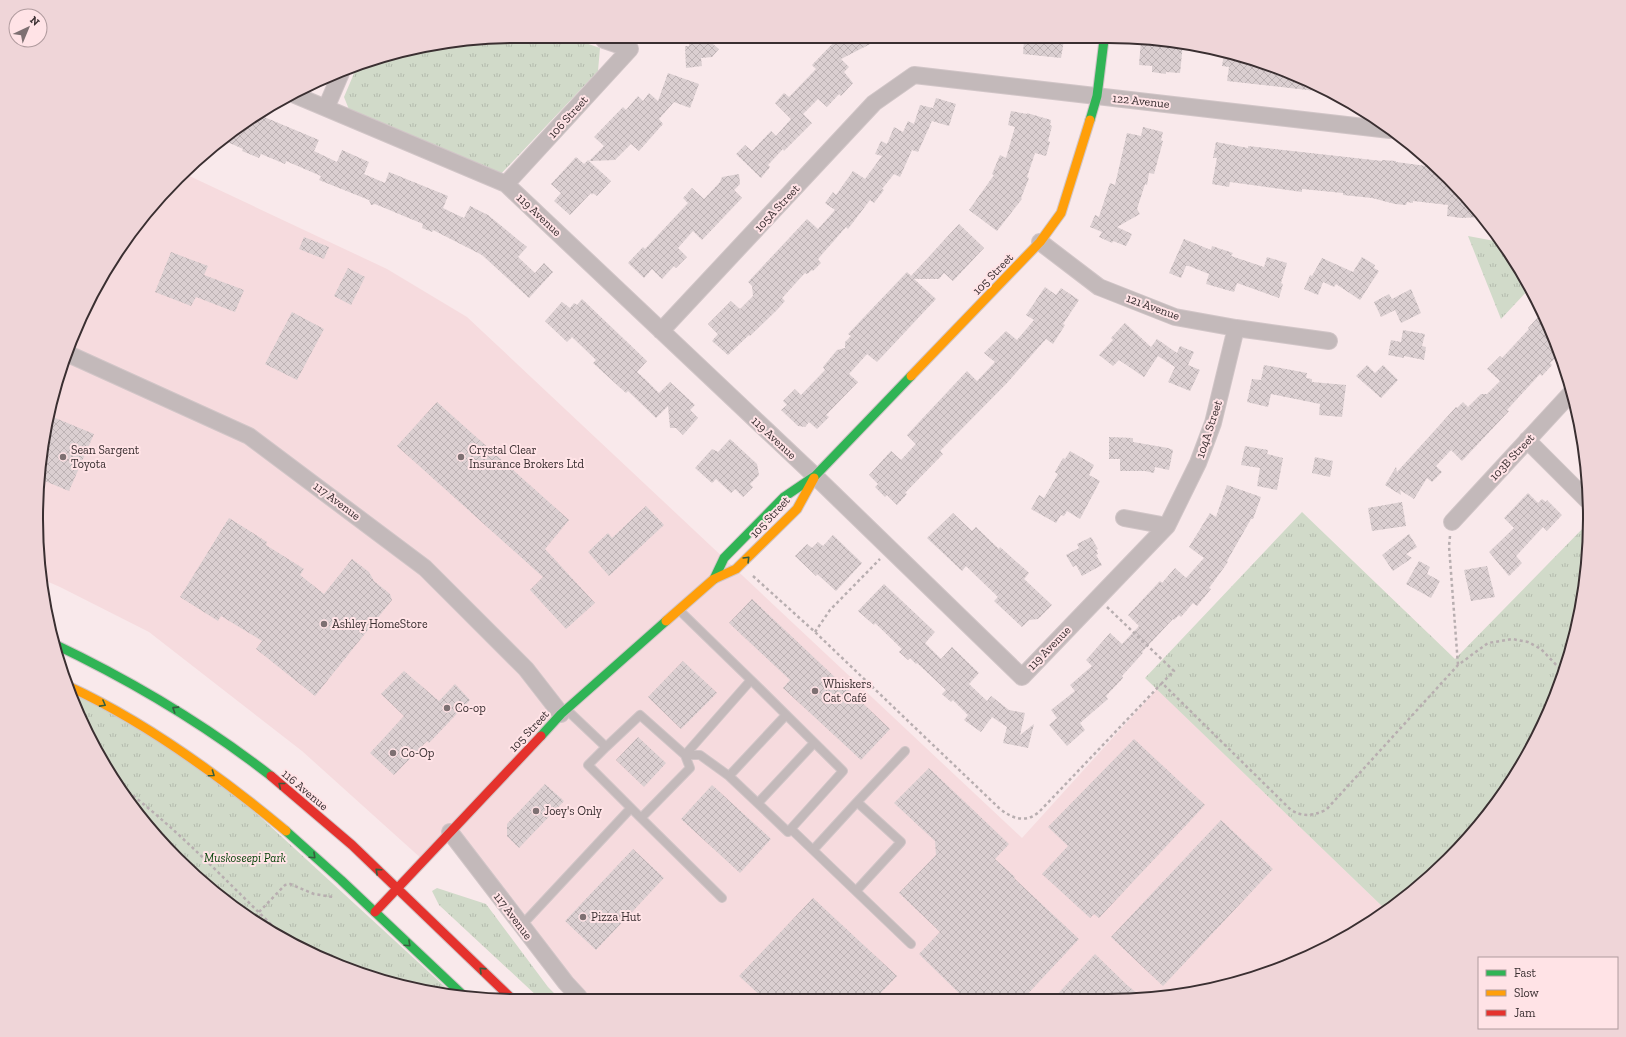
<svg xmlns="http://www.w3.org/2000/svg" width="1626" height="1037" viewBox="0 0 1626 1037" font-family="'Zilla Slab',serif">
	<defs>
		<pattern id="grass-tufts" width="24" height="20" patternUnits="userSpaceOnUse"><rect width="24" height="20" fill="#d1dac9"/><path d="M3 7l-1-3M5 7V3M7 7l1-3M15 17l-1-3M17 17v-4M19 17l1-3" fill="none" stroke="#b4bbad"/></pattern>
		<pattern id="building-cross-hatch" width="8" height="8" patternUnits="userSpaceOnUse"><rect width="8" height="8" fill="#dbcfd1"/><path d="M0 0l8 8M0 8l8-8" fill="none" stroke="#bdb2b4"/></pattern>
	</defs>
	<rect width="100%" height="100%" fill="#f9e9eb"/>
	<path fill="#f6dbde" d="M 183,173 L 387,269 L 467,317 L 1022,838 L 1157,689 L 1386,910 L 1349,936 L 1233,984 L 1139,1000 L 579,997 L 450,832 L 423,860 L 302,751 L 149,632 L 60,587 L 44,580 L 36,518 L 45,425 L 62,363 L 101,277 L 136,225 Z"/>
	<path fill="url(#grass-tufts)" d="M 455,40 L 577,40 L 600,48 L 598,71 L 498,177 L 350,112 L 344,97 L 358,64 L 364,62 Z
		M 1468,236 L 1500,242 L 1525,277 L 1530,288 L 1501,319 Z
		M 1302,512 L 1455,659 L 1588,523 L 1589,550 L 1573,644 L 1540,732 L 1490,812 L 1425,881 L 1386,910 L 1145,678 Z
		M 68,686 L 218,778 L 456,997 L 334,964 L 225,901 L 177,860 L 117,787 L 86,732 Z
		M 437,888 L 486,904 L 548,987 L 558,997 L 538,997 L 439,905 L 432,891 Z"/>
	<path fill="url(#building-cross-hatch)" d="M 689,40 L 708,40 L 719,49 L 712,57 L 701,58 L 702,66 L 686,68 L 685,46 L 689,46 Z
		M 836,40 L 878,40 L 841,59 L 849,67 L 844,72 L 853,83 L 841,96 L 839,94 L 827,107 L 818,99 L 803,114 L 812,123 L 784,151 L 783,149 L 768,165 L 770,167 L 761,178 L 736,154 L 745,145 L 752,151 L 771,131 L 776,136 L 791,119 L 775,103 L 784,93 L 789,97 L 816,69 L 812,65 Z
		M 1024,40 L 1064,40 L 1061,58 L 1023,54 Z
		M 1141,40 L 1170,40 L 1183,44 L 1180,73 L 1166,72 L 1166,74 L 1152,72 L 1152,66 L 1139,65 Z
		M 1224,54 L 1292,73 L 1325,92 L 1227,81 L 1229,67 L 1222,66 Z
		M 668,73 L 699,84 L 690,108 L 674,102 L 659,119 L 663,124 L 639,151 L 631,144 L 615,160 L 589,161 L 611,181 L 597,196 L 593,193 L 592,195 L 591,193 L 570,215 L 554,201 L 561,193 L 551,184 L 576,157 L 584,164 L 588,160 L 589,161 L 604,146 L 594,137 L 623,107 L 626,110 L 638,96 L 643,101 L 649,93 L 658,101 Z
		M 936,98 L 956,104 L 949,126 L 932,121 L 918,152 L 912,150 L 900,177 L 894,174 L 882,189 L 884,190 L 874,203 L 870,200 L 848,229 L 846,227 L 818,259 L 821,263 L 813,271 L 812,270 L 807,274 L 805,273 L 782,298 L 785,301 L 777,310 L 750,336 L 749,335 L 728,355 L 712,341 L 718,334 L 708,324 L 731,301 L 740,309 L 753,296 L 752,286 L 748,282 L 807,219 L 818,229 L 835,210 L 825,203 L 833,192 L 836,195 L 853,171 L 865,179 L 882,156 L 875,154 L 881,141 L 887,144 L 894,127 L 903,132 L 908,121 L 914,124 L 920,105 L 933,108 Z
		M 1011,111 L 1027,114 L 1027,113 L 1051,120 L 1050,125 L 1052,126 L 1048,141 L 1050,142 L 1046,156 L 1035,153 L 1027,177 L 1029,178 L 1021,198 L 1022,199 L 997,231 L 969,210 L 994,175 L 992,174 L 1000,155 L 1006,158 L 1015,127 L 1008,125 Z
		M 257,114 L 319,140 L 314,151 L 337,162 L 342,150 L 369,162 L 364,174 L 385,183 L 389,172 L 448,196 L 443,208 L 453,213 L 464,218 L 470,206 L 488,215 L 527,247 L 518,257 L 535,273 L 544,263 L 553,272 L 529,298 L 482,255 L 433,230 L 432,232 L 422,228 L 423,224 L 375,204 L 371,205 L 369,200 L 319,180 L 321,176 L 286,161 L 285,164 L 261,154 L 259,158 L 242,151 L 243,149 L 223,140 L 250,117 Z
		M 1143,127 L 1163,132 L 1161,140 L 1163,141 L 1154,174 L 1149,173 L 1147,185 L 1145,184 L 1137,209 L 1140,214 L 1117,227 L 1132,234 L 1126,246 L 1113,241 L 1112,243 L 1099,237 L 1102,232 L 1090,227 L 1095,215 L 1099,217 L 1110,183 L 1115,185 L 1127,133 L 1141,136 Z
		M 1216,142 L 1248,148 L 1248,146 L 1382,161 L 1382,160 L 1396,161 L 1396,162 L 1434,167 L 1441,173 L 1440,180 L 1450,181 L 1470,201 L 1482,217 L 1461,218 L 1447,216 L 1448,205 L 1413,201 L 1413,203 L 1407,202 L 1406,205 L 1395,204 L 1372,198 L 1343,195 L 1343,193 L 1302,189 L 1302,192 L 1230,182 L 1229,187 L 1212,184 L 1217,158 L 1213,158 Z
		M 739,174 L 740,184 L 734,190 L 742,198 L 702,240 L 693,231 L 678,248 L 687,257 L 676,268 L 674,266 L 662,279 L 652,269 L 644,278 L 628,263 L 643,247 L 645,249 L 688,203 L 683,198 L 692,188 L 704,199 L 720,182 L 722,177 Z
		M 959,224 L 984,248 L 953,281 L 944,273 L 939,279 L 914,279 L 936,299 L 877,362 L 867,354 L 849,374 L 858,382 L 826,415 L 829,417 L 817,429 L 809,422 L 805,427 L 798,426 L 781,410 L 787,405 L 783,401 L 795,389 L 801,395 L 825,370 L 823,367 L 837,350 L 845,348 L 845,342 L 851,336 L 848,334 L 907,272 L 911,276 Z
		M 304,237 L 329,247 L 324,259 L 299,249 Z
		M 1184,239 L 1211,250 L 1212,246 L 1233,253 L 1231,256 L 1264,267 L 1267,257 L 1287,263 L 1281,283 L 1283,284 L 1279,298 L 1237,283 L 1234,292 L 1206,284 L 1209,274 L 1189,266 L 1186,266 L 1181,278 L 1169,273 Z
		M 171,252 L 208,266 L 204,275 L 244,290 L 235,312 L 196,297 L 191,306 L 155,292 Z
		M 1362,257 L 1375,265 L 1374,268 L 1379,271 L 1360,300 L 1336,284 L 1334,287 L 1323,282 L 1318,295 L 1304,289 L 1310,275 L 1312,276 L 1322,258 L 1353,272 Z
		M 348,268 L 365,277 L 351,305 L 334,296 Z
		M 1045,287 L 1056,295 L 1061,288 L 1079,300 L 1063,324 L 1065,325 L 1053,344 L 1046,339 L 1007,383 L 940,451 L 943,454 L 905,493 L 907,494 L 897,505 L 887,495 L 885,497 L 875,487 L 878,484 L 869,475 L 891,451 L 901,460 L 916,444 L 907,435 L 967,371 L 977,381 L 995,362 L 984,353 L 1006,331 L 1017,340 L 1034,320 L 1026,315 Z
		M 1411,289 L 1421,313 L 1401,323 L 1395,310 L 1381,317 L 1374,302 L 1389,294 L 1392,299 Z
		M 582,299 L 647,361 L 637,372 L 646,380 L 659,393 L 670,382 L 695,405 L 690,410 L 698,418 L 683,435 L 676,428 L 670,428 L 668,406 L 656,418 L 628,391 L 626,393 L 593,363 L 596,360 L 572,337 L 567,342 L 545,321 L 562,302 L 570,308 L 574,303 L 577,305 Z
		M 292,312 L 324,329 L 297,380 L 265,364 Z
		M 1540,315 L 1545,320 L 1560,353 L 1550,363 L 1552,365 L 1542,376 L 1540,374 L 1507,410 L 1509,411 L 1462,461 L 1451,450 L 1436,466 L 1442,472 L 1432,482 L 1427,478 L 1414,499 L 1400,490 L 1401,495 L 1385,485 L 1396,467 L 1397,472 L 1456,407 L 1457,408 L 1463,402 L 1468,407 L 1481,394 L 1487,394 L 1500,381 L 1487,369 L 1500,356 L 1502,358 L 1529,329 L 1528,328 Z
		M 1125,323 L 1151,347 L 1157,339 L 1177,353 L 1180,346 L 1194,352 L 1188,365 L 1200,370 L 1190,391 L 1168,382 L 1175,367 L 1158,356 L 1144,377 L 1119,360 L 1113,366 L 1099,355 L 1113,340 L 1111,338 Z
		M 1403,330 L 1425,334 L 1422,346 L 1426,347 L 1424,360 L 1404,356 L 1404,358 L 1388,355 L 1391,340 L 1401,342 Z
		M 1264,365 L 1307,373 L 1306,378 L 1312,379 L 1312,382 L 1346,385 L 1342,417 L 1319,415 L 1320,404 L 1271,394 L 1268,407 L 1247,402 L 1252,379 L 1261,380 Z
		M 1367,365 L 1375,373 L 1383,365 L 1398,380 L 1381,398 L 1356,376 Z
		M 437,402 L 569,520 L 545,549 L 595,603 L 566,629 L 530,590 L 543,577 L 397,446 Z
		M 48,415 L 94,434 L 69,491 L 40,479 L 45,425 Z
		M 1109,437 L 1133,438 L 1133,442 L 1168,448 L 1173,450 L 1169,470 L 1155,467 L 1154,473 L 1145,471 L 1120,471 L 1120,459 L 1109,459 Z
		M 730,439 L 757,464 L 759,475 L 750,484 L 753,487 L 743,497 L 735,489 L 731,493 L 716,479 L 712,483 L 695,468 L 712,449 L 718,452 Z
		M 1245,446 L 1268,450 L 1267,454 L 1283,458 L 1277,490 L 1257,486 L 1260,468 L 1241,465 Z
		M 1070,451 L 1094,465 L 1089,475 L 1100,481 L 1080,519 L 1067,511 L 1064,516 L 1061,515 L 1056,523 L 1031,509 L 1039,495 L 1044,498 L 1058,474 L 1055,472 L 1063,458 L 1065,459 Z
		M 1315,457 L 1333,461 L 1330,477 L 1312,473 Z
		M 1227,485 L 1261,497 L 1253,519 L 1251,519 L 1227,561 L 1228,562 L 1209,588 L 1211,589 L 1197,606 L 1193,603 L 1181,617 L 1179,615 L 1174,620 L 1173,619 L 1142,652 L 1143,653 L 1122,676 L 1123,678 L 1106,696 L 1108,699 L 1080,723 L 1085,730 L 1067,746 L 1049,725 L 1057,718 L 1051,710 L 1075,691 L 1070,685 L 1092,666 L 1086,660 L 1110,633 L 1122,644 L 1139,626 L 1128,615 L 1160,581 L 1162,583 L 1175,568 L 1186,578 L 1204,558 L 1189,547 L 1210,513 L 1216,517 Z
		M 1528,493 L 1538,503 L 1542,499 L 1546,502 L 1547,500 L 1562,515 L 1547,531 L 1543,527 L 1516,556 L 1522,563 L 1509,576 L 1489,552 L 1514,528 L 1504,518 Z
		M 1402,502 L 1406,526 L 1372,531 L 1368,508 Z
		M 646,506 L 664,525 L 609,576 L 588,552 L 608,533 L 612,538 Z
		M 953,513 L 972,531 L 976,527 L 999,549 L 1000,547 L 1029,573 L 1024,579 L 1052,605 L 1038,619 L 1029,620 L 1022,627 L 994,601 L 998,597 L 966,566 L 962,571 L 927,538 Z
		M 229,518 L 267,542 L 266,545 L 304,569 L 300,575 L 324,594 L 352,559 L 369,572 L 374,581 L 390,594 L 392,600 L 315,696 L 256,649 L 262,641 L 221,616 L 218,621 L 180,597 Z
		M 1409,534 L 1417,547 L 1406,554 L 1412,558 L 1393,571 L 1382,555 Z
		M 833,535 L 862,563 L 836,591 L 817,574 L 816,576 L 795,556 L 807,544 L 812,548 L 818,542 L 823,546 Z
		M 1091,537 L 1098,549 L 1096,550 L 1098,554 L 1096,555 L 1102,565 L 1082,576 L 1076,565 L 1073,567 L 1066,555 L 1079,548 L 1077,544 Z
		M 1419,561 L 1430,567 L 1427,574 L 1440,581 L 1431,598 L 1406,584 Z
		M 1487,566 L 1495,597 L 1471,601 L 1464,570 Z
		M 884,584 L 935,632 L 925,643 L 941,659 L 952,647 L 979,673 L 969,684 L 987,701 L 991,696 L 1009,710 L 1025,713 L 1020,735 L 1034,724 L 1028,748 L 1003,743 L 1007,727 L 992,717 L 981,732 L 964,720 L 968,715 L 953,700 L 951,702 L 942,694 L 946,690 L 917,663 L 916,664 L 910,658 L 908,660 L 899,652 L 902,649 L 875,623 L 874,625 L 858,611 Z
		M 752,599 L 890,729 L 861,760 L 783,688 L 790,680 L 729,623 Z
		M 683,661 L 717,693 L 681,729 L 648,697 Z
		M 404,671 L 439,701 L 455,684 L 470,700 L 429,743 L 427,741 L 394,775 L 370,753 L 404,716 L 381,694 Z
		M 638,737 L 666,763 L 644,787 L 616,760 Z
		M 1134,739 L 1205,805 L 1099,918 L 1094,914 L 1090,918 L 1042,874 L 1068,846 L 1048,827 Z
		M 929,768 L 1009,844 L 995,859 L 1015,877 L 1014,878 L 1079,939 L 1023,999 L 965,999 L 919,954 L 940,932 L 899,893 L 936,855 L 935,841 L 894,803 Z
		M 545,784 L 564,801 L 519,848 L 507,836 L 507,824 Z
		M 712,785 L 771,839 L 740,873 L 681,819 Z
		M 1221,820 L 1273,869 L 1163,986 L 1111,937 Z
		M 633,849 L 664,878 L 596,950 L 565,921 Z
		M 813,898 L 897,976 L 875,999 L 763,998 L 739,976 Z
		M 1095,954 L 1127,985 L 1144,999 L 1052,1000 Z"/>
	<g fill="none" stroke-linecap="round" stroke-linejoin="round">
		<g stroke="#d1c5c7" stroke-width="10">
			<path id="lane" d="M 567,710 L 606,747 L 640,715 L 685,755 L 751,680 L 679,610
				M 606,747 L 588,765 L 641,818 L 690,768 L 685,755 L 700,755 L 729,776 L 788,832 L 843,771 L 751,680
				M 729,776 L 786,715
				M 857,802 L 905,751
				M 758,803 L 814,743
				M 641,818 L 722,898
				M 791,829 L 911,944
				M 813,850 L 857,802 L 901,842 L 856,891
				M 521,926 L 631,808"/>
		</g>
		<g stroke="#d1c5c7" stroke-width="18">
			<path id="street" d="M 295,95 L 506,184 L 815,476 L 1022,677 L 1167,526 L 1198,463 L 1213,423 L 1236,328
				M 326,108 L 341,73
				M 506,184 L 630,49 L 604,40
				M 1040,242 L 1099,287 L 1175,317 L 1236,328 L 1329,341
				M 661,331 L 874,103 L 914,75 L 1390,130
				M 66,353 L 249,436 L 425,568 L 526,669 L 561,714
				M 1527,440 L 1587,500
				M 1124,518 L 1167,526
				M 1452,522 L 1571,393
				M 450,832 L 566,983 L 579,997"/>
		</g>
		<g stroke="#d1c5c7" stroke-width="11">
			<path id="fast" d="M 1090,120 L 1097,96 L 1104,40
				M 714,579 L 724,558 L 784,497 L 815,476 L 911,376
				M 52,643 C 130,680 203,723 271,776
				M 541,736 L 561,714 L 666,621
				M 286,831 L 341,880 L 465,997"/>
		</g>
		<g stroke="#d1c5c7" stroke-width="11">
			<path id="slow" d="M 911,376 L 1040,242 L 1061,213 L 1090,120
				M 666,621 L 714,579 L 736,569 L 797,509 L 814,478
				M 68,686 C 146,722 220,776 286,831"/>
		</g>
		<g stroke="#d1c5c7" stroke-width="11">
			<path id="jam" d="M 271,776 L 352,845 L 510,997
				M 375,912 L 541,736"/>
		</g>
		<path stroke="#b8aeb0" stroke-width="2.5" stroke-dasharray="3 3" stroke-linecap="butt" d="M 1450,536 L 1449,546 L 1458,665
			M 753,576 L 815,632 L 999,808 C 1011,818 1025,824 1039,812 L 1162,683 L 1291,810 C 1303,817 1312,816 1326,810 L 1458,665 L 1488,643 L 1512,639 L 1528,642 L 1541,649 L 1563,672
			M 1107,607 L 1174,671 L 1162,683
			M 815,632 L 830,610 L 880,559
			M 114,781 C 175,826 227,882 281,934
			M 259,912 L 285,885 L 290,884 L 314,894 L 333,897"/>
		<use href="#lane" stroke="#c3b9ba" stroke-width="8"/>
		<use href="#street" stroke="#c3b9ba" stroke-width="16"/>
		<use href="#fast" stroke="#30b455" stroke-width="9"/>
		<use href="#slow" stroke="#ff9f0a" stroke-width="9"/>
		<use href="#jam" stroke="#e5322d" stroke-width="9"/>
	</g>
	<defs><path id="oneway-chevron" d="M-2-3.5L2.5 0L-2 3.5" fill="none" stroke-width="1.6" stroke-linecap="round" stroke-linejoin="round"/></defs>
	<g stroke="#365e3e">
		<use href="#oneway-chevron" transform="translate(747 559) rotate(-45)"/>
		<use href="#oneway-chevron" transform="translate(103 704) rotate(29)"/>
		<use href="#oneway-chevron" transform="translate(175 709) rotate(-147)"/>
		<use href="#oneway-chevron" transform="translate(212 774) rotate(35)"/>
		<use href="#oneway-chevron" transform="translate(281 785) rotate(-141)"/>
		<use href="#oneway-chevron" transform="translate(313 856) rotate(43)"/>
		<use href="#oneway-chevron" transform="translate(378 871) rotate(-138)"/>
		<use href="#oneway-chevron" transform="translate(408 944) rotate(43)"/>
		<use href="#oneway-chevron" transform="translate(482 970) rotate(-136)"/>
	</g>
	<g fill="#7d7072" stroke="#ffe3e6" stroke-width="1.5">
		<circle cx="63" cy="457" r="4"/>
		<circle cx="461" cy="457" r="4"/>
		<circle cx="324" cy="624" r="4"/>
		<circle cx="815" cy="691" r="4"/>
		<circle cx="447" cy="708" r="4"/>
		<circle cx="393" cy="753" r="4"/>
		<circle cx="536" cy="811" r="4"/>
		<circle cx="583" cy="917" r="4"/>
	</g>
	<g text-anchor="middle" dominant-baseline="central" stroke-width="4" stroke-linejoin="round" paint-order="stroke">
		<g font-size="12" fill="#3a2f31" stroke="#ffe3e6">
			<text transform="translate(1141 101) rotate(6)">122 Avenue</text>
			<text transform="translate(568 117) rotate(-48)">106 Street</text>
			<text transform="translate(777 208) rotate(-47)">105A Street</text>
			<text transform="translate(539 215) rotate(43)">119 Avenue</text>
			<text transform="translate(993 274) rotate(-46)">105 Street</text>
			<text transform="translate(1153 307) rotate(20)">121 Avenue</text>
			<text transform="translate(1209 429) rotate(-72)">104A Street</text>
			<text transform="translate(774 438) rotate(43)">119 Avenue</text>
			<text transform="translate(1512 457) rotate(-47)">103B Street</text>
			<text transform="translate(337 501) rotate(37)">117 Avenue</text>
			<text transform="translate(770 517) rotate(-47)">105 Street</text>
			<text transform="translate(1049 648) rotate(-46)">119 Avenue</text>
			<text transform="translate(529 731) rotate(-47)">105 Street</text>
			<text transform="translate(305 790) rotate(40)">116 Avenue</text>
			<text transform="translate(513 916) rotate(53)">117 Avenue</text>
		</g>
		<g font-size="12" fill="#3a2f31" stroke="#ffe3e6" text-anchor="start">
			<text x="71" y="450">Sean Sargent<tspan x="71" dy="14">Toyota</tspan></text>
			<text x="469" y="450">Crystal Clear<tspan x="469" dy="14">Insurance Brokers Ltd</tspan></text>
			<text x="332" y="624">Ashley HomeStore</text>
			<text x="823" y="684">Whiskers<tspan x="823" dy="14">Cat Café</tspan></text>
			<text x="455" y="708">Co-op</text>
			<text x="401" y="753">Co-Op</text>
			<text x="544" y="811">Joey's Only</text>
			<text x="591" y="917">Pizza Hut</text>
		</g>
		<g font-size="12" font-style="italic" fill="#054208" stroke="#ffe3e6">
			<text x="245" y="858">Muskoseepi Park</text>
		</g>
	</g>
	<path d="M0 0H1626V1037H0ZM518 43H1108A475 475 0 0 1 1583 518V519A475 475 0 0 1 1108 994H518A475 475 0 0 1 43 519V518A475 475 0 0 1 518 43Z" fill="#efd5d8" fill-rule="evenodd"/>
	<path fill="none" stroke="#3a2f31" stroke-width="2" d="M518 43H1108A475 475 0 0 1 1583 518V519A475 475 0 0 1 1108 994H518A475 475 0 0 1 43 519V518A475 475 0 0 1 518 43Z"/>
	<rect x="1478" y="957" width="140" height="72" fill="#ffe3e6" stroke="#b09b9e"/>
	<rect x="1486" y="970" width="20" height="6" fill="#30b455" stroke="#b09b9e"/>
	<text x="1514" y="977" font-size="12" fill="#3a2f31">Fast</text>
	<rect x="1486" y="990" width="20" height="6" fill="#ff9f0a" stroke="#b09b9e"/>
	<text x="1514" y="997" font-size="12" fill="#3a2f31">Slow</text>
	<rect x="1486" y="1010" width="20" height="6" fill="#e5322d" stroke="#b09b9e"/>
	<text x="1514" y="1017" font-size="12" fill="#3a2f31">Jam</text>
	<g transform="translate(28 28) rotate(44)"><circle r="19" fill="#ffe3e6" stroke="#b09b9e"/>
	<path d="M0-3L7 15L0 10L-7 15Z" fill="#7d7072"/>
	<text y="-6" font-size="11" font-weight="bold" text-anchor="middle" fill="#3a2f31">N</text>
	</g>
</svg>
